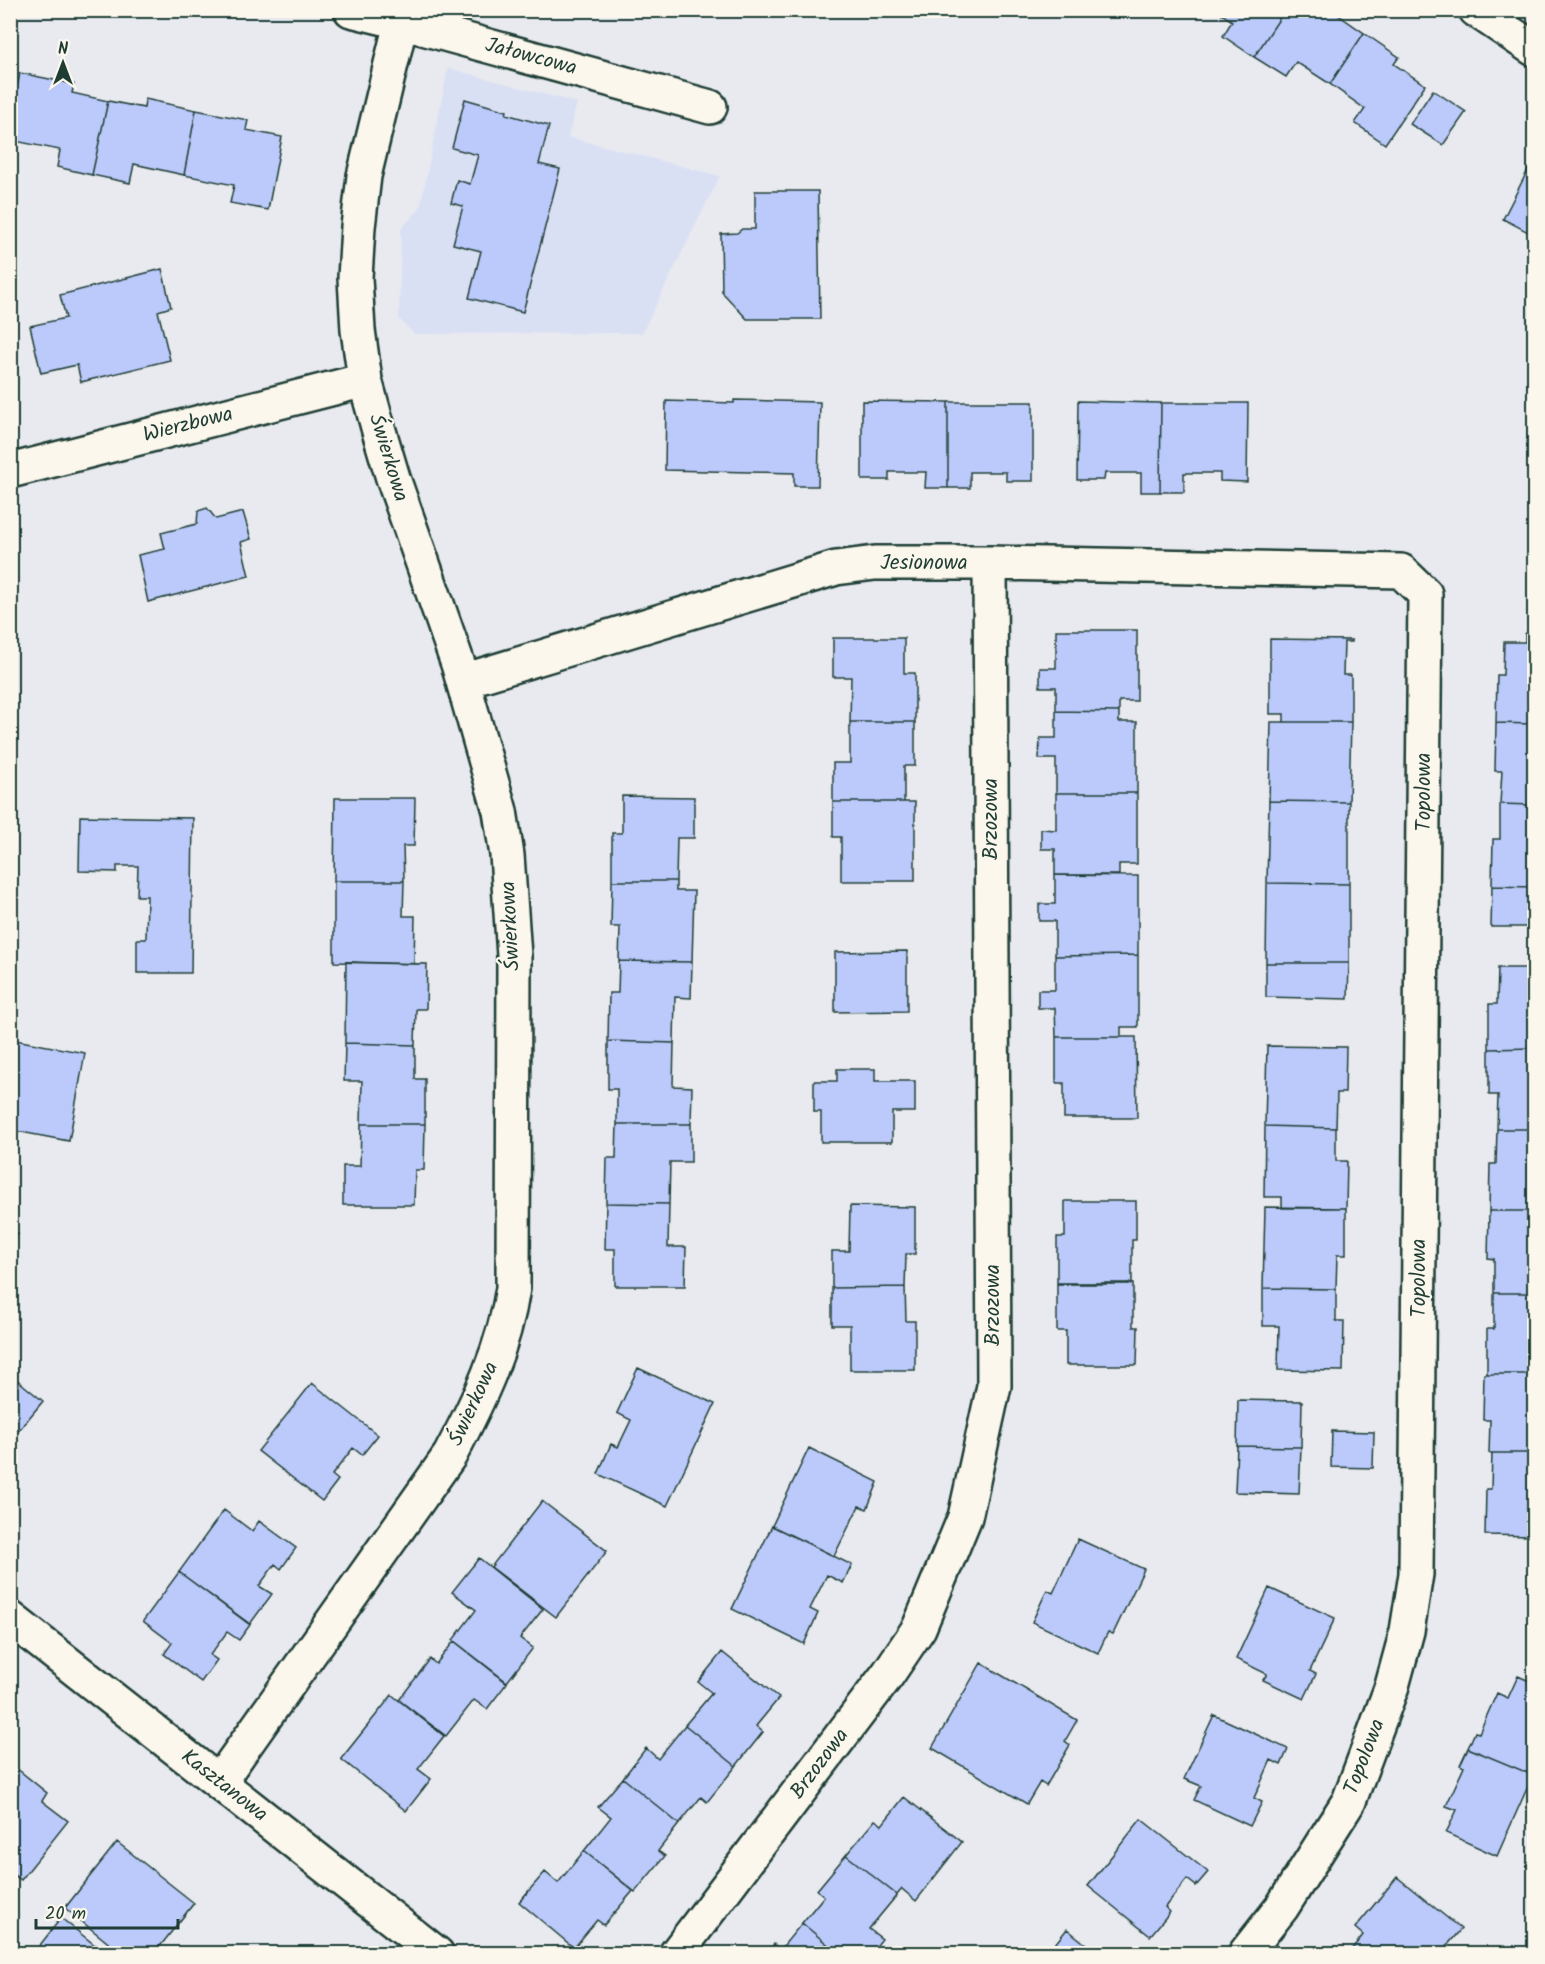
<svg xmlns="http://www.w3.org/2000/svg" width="1545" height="1964" viewBox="0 0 1545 1964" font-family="Kalam,sans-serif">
	<rect width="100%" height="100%" fill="#e8eaf0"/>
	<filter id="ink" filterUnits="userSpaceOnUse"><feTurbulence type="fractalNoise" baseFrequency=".0167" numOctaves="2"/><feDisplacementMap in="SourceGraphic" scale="12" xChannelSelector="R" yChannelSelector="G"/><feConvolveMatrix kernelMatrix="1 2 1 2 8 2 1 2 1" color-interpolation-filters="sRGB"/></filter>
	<g filter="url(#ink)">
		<path fill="#dae0f3" d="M 448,68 L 577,103 L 568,137 L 720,176 L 642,333 L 414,334 L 399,319 L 401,229 L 420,208 Z"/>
		<path fill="#bbcafb" stroke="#1f3d34" stroke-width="1.5" d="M 1216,10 L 1285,10 L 1254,57 L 1223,36 L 1232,21 Z
			M 1285,10 L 1315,10 L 1322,15 L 1325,10 L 1331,10 L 1364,33 L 1330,84 L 1296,62 L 1286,77 L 1254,57 Z
			M 1364,33 L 1399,57 L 1394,64 L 1425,85 L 1385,144 L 1355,123 L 1365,109 L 1330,84 Z
			M 10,71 L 20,73 L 10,122 Z
			M 20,73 L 74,84 L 72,93 L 108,101 L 92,175 L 57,167 L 60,150 L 10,140 L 10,122 Z
			M 1433,90 L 1466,112 L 1443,145 L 1410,124 Z
			M 145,99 L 196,110 L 184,175 L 134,164 L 130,183 L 92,175 L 108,101 L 144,108 Z
			M 465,99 L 507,111 L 506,114 L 549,126 L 539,164 L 560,169 L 523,312 L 469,298 L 481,251 L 453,244 L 463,206 L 451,203 L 457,180 L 470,184 L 478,155 L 452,148 Z
			M 196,110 L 248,120 L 246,130 L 282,137 L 268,210 L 230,203 L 234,185 L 184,175 Z
			M 1529,168 L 1534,171 L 1534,235 L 1503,219 Z
			M 755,191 L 818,191 L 820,319 L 747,319 L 722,292 L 721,234 L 737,233 L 742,229 L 755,229 Z
			M 162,269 L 171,307 L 158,311 L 170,360 L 81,382 L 77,365 L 41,373 L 30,326 L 66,318 L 60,295 Z
			M 734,400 L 820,402 L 818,486 L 794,486 L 794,473 L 665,470 L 666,401 L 734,403 Z
			M 862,401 L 948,402 L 948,488 L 925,488 L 926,472 L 889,472 L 889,480 L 862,480 Z
			M 1078,401 L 1161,403 L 1160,492 L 1141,492 L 1141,473 L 1105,473 L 1104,480 L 1077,480 Z
			M 948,402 L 1033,402 L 1033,481 L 1006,481 L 1006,472 L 970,472 L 970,488 L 948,488 Z
			M 1161,403 L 1248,403 L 1247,482 L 1220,481 L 1220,473 L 1184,473 L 1184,492 L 1160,492 Z
			M 207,508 L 216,519 L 243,512 L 251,539 L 241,542 L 249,576 L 148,602 L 138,555 L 165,549 L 161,533 L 197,524 L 198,511 Z
			M 1532,629 L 1534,629 L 1534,724 L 1496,723 L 1497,675 L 1503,675 L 1504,642 L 1525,642 L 1525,634 Z
			M 1056,630 L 1137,630 L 1137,701 L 1119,701 L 1119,712 L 1056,711 L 1056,687 L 1040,687 L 1040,668 L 1056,668 Z
			M 833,638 L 904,638 L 904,673 L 915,673 L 915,722 L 850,722 L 851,677 L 833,677 Z
			M 1270,639 L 1352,640 L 1352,642 L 1344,642 L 1343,675 L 1351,675 L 1351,722 L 1284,722 L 1284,714 L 1270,714 Z
			M 1056,711 L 1119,712 L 1119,722 L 1137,722 L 1137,793 L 1056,793 L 1056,759 L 1039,759 L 1040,738 L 1056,738 Z
			M 850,722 L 915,722 L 915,766 L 904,766 L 904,802 L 833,802 L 833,763 L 850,763 Z
			M 1271,722 L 1351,722 L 1349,802 L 1269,801 Z
			M 1496,723 L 1534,724 L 1534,805 L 1500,804 L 1502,771 L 1495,771 Z
			M 1056,793 L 1137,793 L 1137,864 L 1119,864 L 1119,875 L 1055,875 L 1055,849 L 1041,849 L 1041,829 L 1056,830 Z
			M 622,796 L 694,797 L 694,838 L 677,838 L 676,881 L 612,881 L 612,833 L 622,833 Z
			M 335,798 L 415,798 L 414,846 L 403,846 L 404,881 L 334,881 Z
			M 1269,801 L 1349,802 L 1349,884 L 1267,883 Z
			M 833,802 L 915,802 L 915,881 L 841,881 L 841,837 L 833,837 Z
			M 1500,804 L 1534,805 L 1534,887 L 1492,886 L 1493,839 L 1500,839 Z
			M 80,816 L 193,818 L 191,973 L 137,973 L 137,939 L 146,939 L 147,896 L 137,896 L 138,866 L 117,866 L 117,872 L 79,871 Z
			M 1055,875 L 1138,876 L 1138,955 L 1055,956 L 1055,921 L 1039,921 L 1039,904 L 1055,904 Z
			M 334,881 L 404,881 L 403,916 L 415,916 L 414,964 L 334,962 Z
			M 612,881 L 676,881 L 676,891 L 694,891 L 692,962 L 619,961 L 620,927 L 611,927 Z
			M 1267,883 L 1349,884 L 1349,963 L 1266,963 Z
			M 1492,886 L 1534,887 L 1534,927 L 1491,927 Z
			M 907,951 L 907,1011 L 835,1012 L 835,952 Z
			M 1138,955 L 1138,1027 L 1121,1027 L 1121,1037 L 1056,1037 L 1055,1008 L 1038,1008 L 1038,990 L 1055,990 L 1055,956 Z
			M 619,961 L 692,962 L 691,998 L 675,997 L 674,1043 L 608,1041 L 609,993 L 618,993 Z
			M 346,962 L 427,964 L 426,1009 L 416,1009 L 415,1045 L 345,1043 Z
			M 1266,963 L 1349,963 L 1348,999 L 1266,997 Z
			M 1498,968 L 1534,968 L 1534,1048 L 1489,1049 L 1489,1004 L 1497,1004 Z
			M 1056,1037 L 1136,1037 L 1137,1118 L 1064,1118 L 1064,1083 L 1056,1083 Z
			M 10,1039 L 85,1053 L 69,1141 L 10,1130 Z
			M 608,1041 L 674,1043 L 673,1086 L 692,1087 L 691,1124 L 617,1124 L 617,1089 L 608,1089 Z
			M 345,1043 L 415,1045 L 415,1079 L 425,1079 L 425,1124 L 361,1124 L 362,1081 L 344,1081 Z
			M 1267,1046 L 1346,1047 L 1345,1093 L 1337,1093 L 1336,1128 L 1265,1126 Z
			M 1534,1048 L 1534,1129 L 1497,1129 L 1498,1095 L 1489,1095 L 1489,1049 Z
			M 837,1069 L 875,1069 L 875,1081 L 915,1081 L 915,1112 L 892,1112 L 892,1142 L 821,1142 L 821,1112 L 814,1112 L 814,1081 L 837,1081 Z
			M 361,1124 L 425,1124 L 424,1170 L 415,1170 L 414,1205 L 343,1205 L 343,1166 L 360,1166 Z
			M 617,1124 L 691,1124 L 691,1162 L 670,1162 L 669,1204 L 606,1203 L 607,1158 L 616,1158 Z
			M 1265,1126 L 1336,1128 L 1336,1161 L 1347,1161 L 1346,1208 L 1282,1208 L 1282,1197 L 1264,1197 Z
			M 1497,1129 L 1534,1129 L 1534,1211 L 1489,1211 L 1490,1164 L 1496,1164 Z
			M 1065,1201 L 1136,1201 L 1136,1240 L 1132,1240 L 1132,1283 L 1057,1283 L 1057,1237 L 1065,1237 Z
			M 606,1203 L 669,1204 L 668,1247 L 686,1247 L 685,1286 L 615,1286 L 615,1249 L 605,1249 Z
			M 850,1206 L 915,1207 L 915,1254 L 906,1254 L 905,1287 L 832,1288 L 832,1251 L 849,1251 Z
			M 1265,1207 L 1346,1208 L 1346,1255 L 1337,1255 L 1336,1289 L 1263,1288 Z
			M 1489,1211 L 1534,1211 L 1534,1293 L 1494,1293 L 1494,1259 L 1488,1258 Z
			M 10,1229 L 18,1234 L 10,1245 Z
			M 1057,1284 L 1133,1284 L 1133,1327 L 1138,1327 L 1137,1365 L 1066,1365 L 1066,1331 L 1057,1331 Z
			M 905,1287 L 906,1321 L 915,1321 L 915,1370 L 850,1370 L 850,1325 L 832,1325 L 832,1288 Z
			M 1263,1288 L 1336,1289 L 1336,1321 L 1344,1321 L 1343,1371 L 1278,1370 L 1279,1326 L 1263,1326 Z
			M 1494,1293 L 1534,1293 L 1534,1374 L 1487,1374 L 1487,1329 L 1494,1329 Z
			M 638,1368 L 715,1404 L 667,1506 L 598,1474 L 611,1444 L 618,1447 L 631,1420 L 617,1413 Z
			M 10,1374 L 43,1401 L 10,1441 Z
			M 1484,1374 L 1534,1374 L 1534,1453 L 1489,1453 L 1490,1420 L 1483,1420 Z
			M 312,1383 L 378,1435 L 362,1455 L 353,1448 L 332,1475 L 338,1480 L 322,1501 L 258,1451 Z
			M 1238,1400 L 1302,1401 L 1301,1447 L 1237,1446 Z
			M 1332,1431 L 1374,1432 L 1373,1468 L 1331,1467 Z
			M 1237,1446 L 1301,1447 L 1299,1494 L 1235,1492 Z
			M 809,1448 L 878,1482 L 867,1509 L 859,1506 L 834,1556 L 772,1526 Z
			M 1492,1453 L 1534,1453 L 1534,1536 L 1485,1535 L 1486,1489 L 1491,1489 Z
			M 542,1501 L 607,1551 L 556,1617 L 491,1567 Z
			M 224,1510 L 252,1531 L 259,1521 L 296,1548 L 281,1569 L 275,1564 L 259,1586 L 272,1594 L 250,1624 L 179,1572 Z
			M 772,1526 L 852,1565 L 843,1583 L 827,1575 L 810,1609 L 818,1613 L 804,1644 L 732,1609 Z
			M 1078,1539 L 1144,1569 L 1113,1634 L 1108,1632 L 1098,1653 L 1032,1622 L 1047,1590 L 1053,1593 Z
			M 479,1558 L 543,1609 L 520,1638 L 533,1648 L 507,1682 L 453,1640 L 476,1610 L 452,1592 Z
			M 179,1572 L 250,1625 L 239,1640 L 227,1632 L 210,1655 L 217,1660 L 201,1682 L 164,1654 L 172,1643 L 143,1621 Z
			M 1269,1588 L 1335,1618 L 1310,1671 L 1316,1674 L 1304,1699 L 1263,1680 L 1267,1674 L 1236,1659 Z
			M 454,1641 L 507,1683 L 487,1709 L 474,1700 L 446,1736 L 399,1700 L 430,1659 L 436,1664 Z
			M 722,1652 L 779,1698 L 756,1726 L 763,1732 L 736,1766 L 685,1725 L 712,1693 L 698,1682 Z
			M 981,1663 L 1077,1720 L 1065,1741 L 1070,1745 L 1046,1786 L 1040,1782 L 1027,1804 L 932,1748 Z
			M 1518,1676 L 1534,1683 L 1534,1771 L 1533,1775 L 1468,1748 L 1475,1732 L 1479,1733 L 1497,1693 L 1508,1698 Z
			M 392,1695 L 444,1736 L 418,1769 L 431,1779 L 406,1811 L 341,1759 Z
			M 1214,1715 L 1288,1749 L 1281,1765 L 1271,1760 L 1254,1798 L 1262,1802 L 1250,1826 L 1194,1800 L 1201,1786 L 1184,1779 Z
			M 685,1725 L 736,1766 L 707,1802 L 701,1797 L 679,1824 L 623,1778 L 646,1748 L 658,1759 Z
			M 1468,1748 L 1533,1775 L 1497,1856 L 1446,1833 L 1457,1810 L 1446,1806 L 1464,1767 L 1460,1765 Z
			M 10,1763 L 47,1793 L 42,1801 L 68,1821 L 21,1880 L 10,1872 Z
			M 623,1778 L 679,1824 L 658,1851 L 665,1856 L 635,1892 L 584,1851 L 611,1817 L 598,1807 Z
			M 904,1797 L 962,1842 L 916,1901 L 902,1889 L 897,1895 L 846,1855 L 875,1820 L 882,1825 Z
			M 1141,1819 L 1208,1872 L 1196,1886 L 1187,1879 L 1165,1907 L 1170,1912 L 1150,1936 L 1088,1886 Z
			M 117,1842 L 194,1903 L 154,1954 L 122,1954 L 65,1908 Z
			M 584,1851 L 633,1891 L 604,1925 L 597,1920 L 574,1948 L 519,1902 L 545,1872 L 558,1883 Z
			M 846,1855 L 897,1895 L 869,1929 L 882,1939 L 870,1954 L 839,1954 L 802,1923 L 824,1896 L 817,1890 Z
			M 1397,1877 L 1461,1929 L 1440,1954 L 1355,1954 L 1351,1950 L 1363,1935 L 1355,1928 Z
			M 61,1918 L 106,1954 L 33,1954 Z
			M 802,1923 L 839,1954 L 766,1954 L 774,1944 L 780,1950 Z
			M 1067,1929 L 1098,1954 L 1047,1954 Z"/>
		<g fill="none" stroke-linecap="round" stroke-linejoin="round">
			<g stroke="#1f3d34" stroke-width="38">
				<path id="street" d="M 351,10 L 401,22 L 710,107
					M 1476,10 L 1534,49
					M 10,471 L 365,380
					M 463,681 L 836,568 L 875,563 L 990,563 L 1401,571 L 1425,594 L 1416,1574 L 1407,1631 L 1392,1686 L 1349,1801 L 1282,1907 L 1245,1954
					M 10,1618 L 437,1954
					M 219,1782 L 450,1455 C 479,1400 504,1349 513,1288 L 514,956 L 507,855 L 500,811 L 458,664 L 393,478 L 379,431 L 365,380 L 358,330 L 355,278 L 358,227 L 364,176 L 404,10
					M 676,1954 L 888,1674 L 919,1628 L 965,1517 L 994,1386 L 990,563"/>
			</g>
			<use href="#street" stroke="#fbf7ec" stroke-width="33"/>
		</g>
	</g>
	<g text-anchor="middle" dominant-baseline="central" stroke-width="4.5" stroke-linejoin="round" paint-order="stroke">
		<g font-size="21" fill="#1f3d34" stroke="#fbf7ec">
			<text transform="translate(531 57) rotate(15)">Jałowcowa</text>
			<text transform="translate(188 425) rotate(-14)">Wierzbowa</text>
			<text transform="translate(388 458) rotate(73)">Świerkowa</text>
			<text x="924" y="563">Jesionowa</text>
			<text transform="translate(1424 792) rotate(-90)">Topolowa</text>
			<text transform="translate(991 819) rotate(-90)">Brzozowa</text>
			<text transform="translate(511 926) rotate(-93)">Świerkowa</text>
			<text transform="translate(1419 1278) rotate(-90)">Topolowa</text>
			<text transform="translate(993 1305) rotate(-90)">Brzozowa</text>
			<text transform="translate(474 1404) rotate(-65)">Świerkowa</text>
			<text transform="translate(1365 1757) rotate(-69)">Topolowa</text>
			<text transform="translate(820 1764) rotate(-53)">Brzozowa</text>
			<text transform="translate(224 1786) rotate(38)">Kasztanowa</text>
		</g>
	</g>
	<rect width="1545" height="1964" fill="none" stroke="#fbf7ec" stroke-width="36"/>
	<rect x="18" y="18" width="1509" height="1928" fill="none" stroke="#1f3d34" stroke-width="2" filter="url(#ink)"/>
	<g transform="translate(63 63)" stroke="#fbf7ec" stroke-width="4.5" paint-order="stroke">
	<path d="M0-4.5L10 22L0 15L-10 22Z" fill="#1f3d34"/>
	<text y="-9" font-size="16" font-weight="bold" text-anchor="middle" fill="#1f3d34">N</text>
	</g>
	<path d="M36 1919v9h142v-9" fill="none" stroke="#1f3d34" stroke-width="3"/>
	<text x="45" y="1919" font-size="18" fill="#1f3d34" stroke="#fbf7ec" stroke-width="4.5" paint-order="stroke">20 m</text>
</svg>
